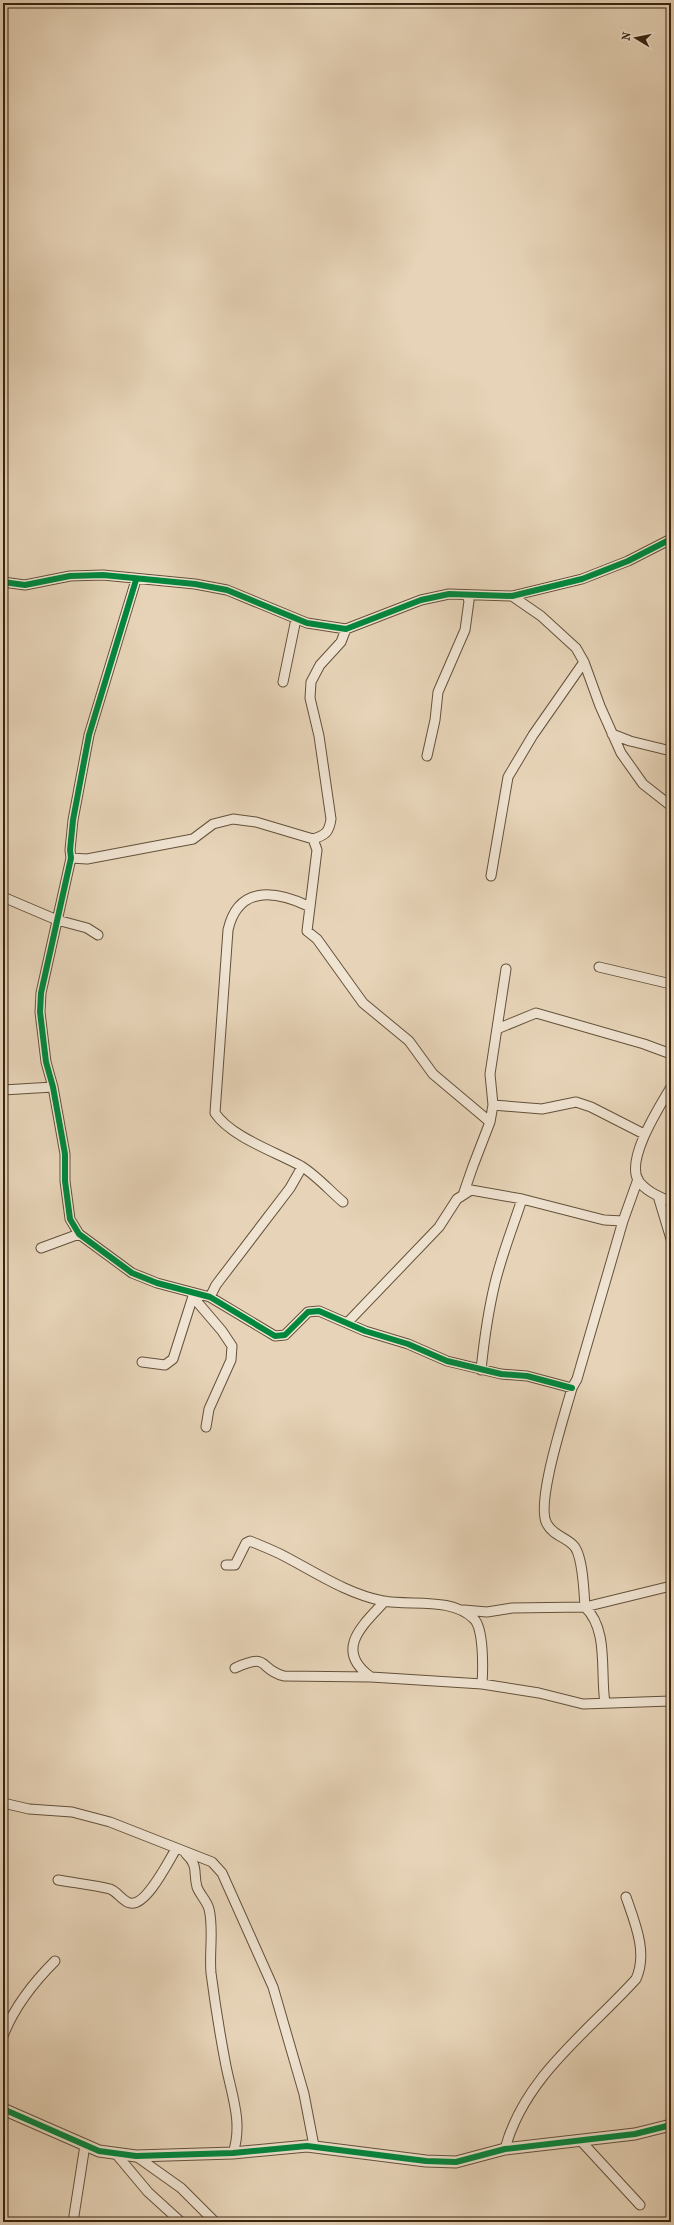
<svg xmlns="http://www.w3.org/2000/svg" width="674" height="2225" viewBox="0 0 674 2225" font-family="'IM FELL French Canon',serif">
	<rect width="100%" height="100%" fill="#e7d4b8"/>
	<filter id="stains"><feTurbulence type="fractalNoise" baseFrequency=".005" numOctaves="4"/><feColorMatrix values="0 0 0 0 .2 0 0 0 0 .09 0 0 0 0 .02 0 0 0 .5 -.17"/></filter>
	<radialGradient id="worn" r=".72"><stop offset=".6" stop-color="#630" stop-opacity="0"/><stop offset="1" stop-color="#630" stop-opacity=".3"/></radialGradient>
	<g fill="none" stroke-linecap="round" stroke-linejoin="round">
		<g stroke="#64513a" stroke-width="11">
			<path id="minor" d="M 136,580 L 89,735 L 73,820 L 70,850 L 71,858 L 41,993 L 40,1012 L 46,1062 L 53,1087 L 65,1154 L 65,1181 L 70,1219 L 79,1234 L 132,1273 L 157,1283 L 210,1297 L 275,1336 L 285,1335 L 308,1312 L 319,1311 L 365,1331 L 408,1344 L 447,1361 L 501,1374 L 527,1376 L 572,1388
				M 3,582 L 25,585 L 70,576 L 103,575 L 195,584 L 227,590 L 307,623 L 346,629 L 421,600 L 449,594 L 512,596 L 582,579 L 628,561 L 671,539
				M 512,596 L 541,616 L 576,648 L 584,662 L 600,706 L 621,753 L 643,784 L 671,806
				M 283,682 L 296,619
				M 612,734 L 630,741 L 671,751
				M 427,756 L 435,720 L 438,692 L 465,630 L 469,601 L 467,595
				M 313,839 C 326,835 329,832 331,819 L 319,736 L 310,698 L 311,682 L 320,665 L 341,642 L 346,629
				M 71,858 L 87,859 L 193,839 L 213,824 L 233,819 L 256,822 L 313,839 L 317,850 L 307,931 L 317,939 L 363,1003 L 409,1041 L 433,1074 L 490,1122
				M 491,876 L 508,777 L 533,735 L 584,662
				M 3,897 L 57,920 L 87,928 L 98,935
				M 308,906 C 274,890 238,886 228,930 L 215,1113 C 231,1137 276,1152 301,1166 C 316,1175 330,1191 343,1202
				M 599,967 L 671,984
				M 497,1029 L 536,1013 L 644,1044 L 671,1054
				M 671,1087 C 660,1106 626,1158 638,1180 C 645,1191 660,1197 671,1202
				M 3,1090 L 53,1087
				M 493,1105 L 542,1109 L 576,1102 L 591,1107 L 644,1134
				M 464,1192 L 473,1166 L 490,1122 L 493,1105 L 490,1074 L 506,969
				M 658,1196 L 671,1239
				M 41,1248 L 79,1234
				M 193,1297 L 222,1331 L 232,1346 L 231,1360 L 209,1409 L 206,1427
				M 210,1297 L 216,1285 L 290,1188 L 302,1167
				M 348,1322 L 439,1227 L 457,1199 L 471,1190 L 522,1199 L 604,1220 L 623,1221
				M 142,1362 L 165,1365 L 173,1359 L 194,1293
				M 481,1370 C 484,1341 488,1312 495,1283 C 502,1254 513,1227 522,1199
				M 226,1565 L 235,1565 L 246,1543 L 250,1541 C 262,1546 275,1551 286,1557 C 318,1574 348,1594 383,1601 C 412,1606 452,1597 474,1619 C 484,1629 483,1670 482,1684
				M 464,1610 L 487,1612 L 512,1608 L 585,1607 L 671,1586
				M 235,1668 C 271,1652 257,1669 284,1676 L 371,1677 L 482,1684 L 539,1693 L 583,1704 L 671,1701
				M 371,1677 C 333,1650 363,1625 385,1601
				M 605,1703 C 600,1672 609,1630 585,1607 C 584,1593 583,1554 573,1545 C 565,1537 553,1535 547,1524 C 535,1504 565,1414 572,1388 L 577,1379 L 623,1221 L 638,1179
				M 3,1803 L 29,1809 L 72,1812 L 110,1822 L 212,1862 L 222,1873 L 273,1987 L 304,2094 L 314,2146
				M 186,1854 C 199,1866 193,1873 197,1887 C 200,1895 207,1901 209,1909 C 214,1929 209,1952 211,1973 C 215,2004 220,2035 226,2066 C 232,2096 243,2123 233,2153
				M 58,1880 C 75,1883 94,1885 110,1889 C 118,1892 122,1901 130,1903 C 146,1907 168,1862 176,1849
				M 3,2036 C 14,2007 34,1982 55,1961
				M 581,2141 L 640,2205
				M 505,2149 C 524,2077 588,2032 636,1979 C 648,1953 635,1923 626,1897
				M 117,2155 L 148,2192 L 181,2222
				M 136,2156 L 181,2188 L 215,2222
				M 73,2222 L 85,2145"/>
		</g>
		<g stroke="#64513a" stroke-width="13">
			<path id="tertiary" d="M 3,2109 L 99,2151 L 136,2156 L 233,2153 L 307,2146 L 426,2161 L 456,2162 L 505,2149 L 635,2134 L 671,2125"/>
		</g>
		<use href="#minor" stroke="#efe3d1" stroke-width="9"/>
		<use href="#tertiary" stroke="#efe3d1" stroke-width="11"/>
		<g stroke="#efe3d1" stroke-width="8">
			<path id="cycleway" d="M 136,580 L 89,735 L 73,820 L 70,850 L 71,858 L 41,993 L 40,1012 L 46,1062 L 53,1087 L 65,1154 L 65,1181 L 70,1219 L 79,1234 L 132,1273 L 157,1283 L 210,1297 L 275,1336 L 285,1335 L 308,1312 L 319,1311 L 365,1331 L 408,1344 L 447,1361 L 501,1374 L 527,1376 L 572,1388
				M 3,582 L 25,585 L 70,576 L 103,575 L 195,584 L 227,590 L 307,623 L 346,629 L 421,600 L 449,594 L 512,596 L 582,579 L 628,561 L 671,539
				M 3,2109 L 99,2151 L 136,2156 L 233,2153 L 307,2146 L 426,2161 L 456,2162 L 505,2149 L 635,2134 L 671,2125"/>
		</g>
		<use href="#cycleway" stroke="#00873e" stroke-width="6"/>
	</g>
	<rect width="674" height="2225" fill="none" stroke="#e7d4b8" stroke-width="16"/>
	<rect x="4" y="4" width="666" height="2217" fill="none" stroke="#392510" stroke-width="2"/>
	<rect x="8" y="8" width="658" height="2209" fill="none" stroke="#392510"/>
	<g transform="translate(636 38) rotate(280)" stroke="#efe3d1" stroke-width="3" paint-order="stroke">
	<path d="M0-3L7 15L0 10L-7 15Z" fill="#392510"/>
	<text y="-6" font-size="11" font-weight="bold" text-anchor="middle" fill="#392510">N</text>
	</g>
	<rect width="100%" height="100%" filter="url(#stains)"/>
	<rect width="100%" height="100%" fill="url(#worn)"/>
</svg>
